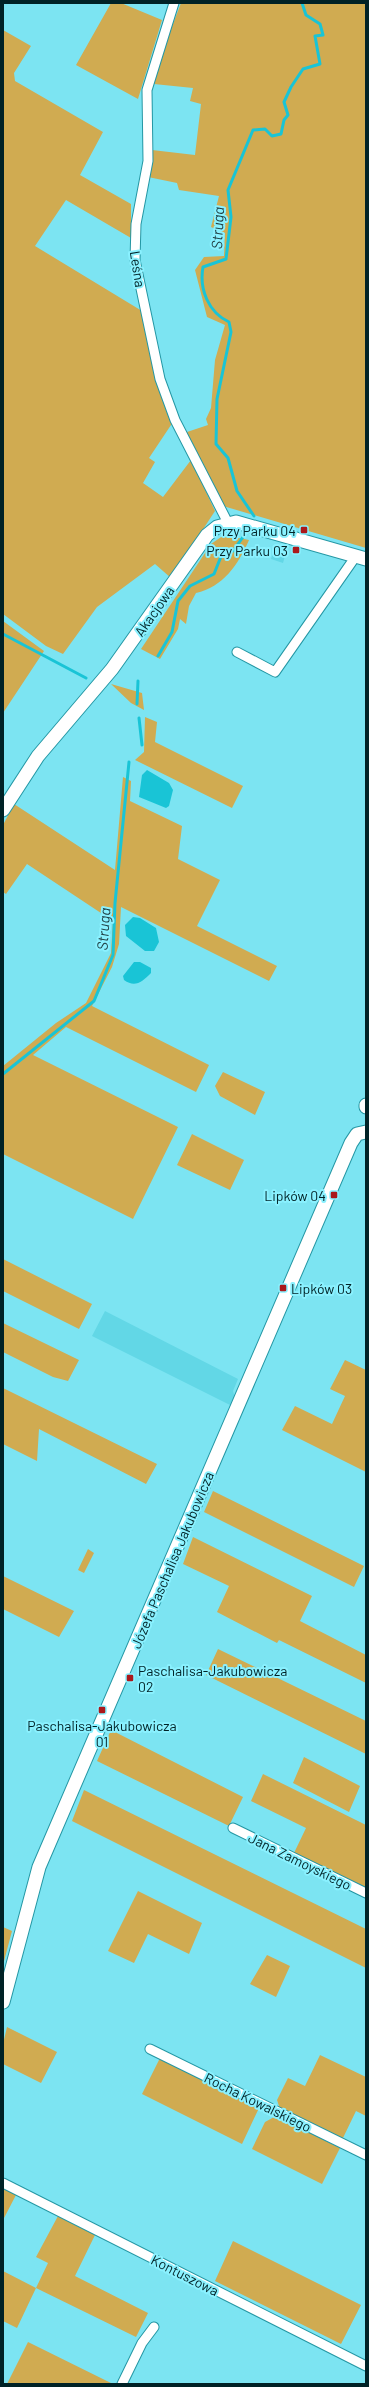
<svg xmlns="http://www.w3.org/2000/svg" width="369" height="2387" viewBox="0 0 369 2387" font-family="Barlow,sans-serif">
	<rect width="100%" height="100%" fill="#7ce4f2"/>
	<path fill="#62d7e6" d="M 275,546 L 287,549 L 283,563 L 271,559 Z
		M 105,1311 L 238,1379 L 233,1391 L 235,1398 L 232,1406 L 92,1336 Z"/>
	<path fill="#d0ab51" d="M 111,3 L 121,3 L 162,20 L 138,99 L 76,65 Z
		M 181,3 L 366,3 L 366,548 L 223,506 L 184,433 L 208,425 L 206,419 L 211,408 L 215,360 L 225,325 L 207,317 L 195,270 L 204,257 L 224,256 L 225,233 L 211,227 L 219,196 L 179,190 L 177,183 L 148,177 L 152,150 L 195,155 L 201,104 L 190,101 L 193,88 L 154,84 L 163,50 Z
		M 3,30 L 31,46 L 14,73 L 15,81 L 103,132 L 80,175 L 131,204 L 131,238 L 66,200 L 35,246 L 142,311 L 173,422 L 149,458 L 155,462 L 143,483 L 163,497 L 191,460 L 215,511 L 171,578 L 155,564 L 97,607 L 63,654 L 46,646 L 3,614 Z
		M 224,535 L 249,540 C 238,565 223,587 196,593 L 189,606 L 186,624 L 180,619 L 178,629 L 160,659 L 141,649 L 211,544 Z
		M 3,621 L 44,651 L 3,713 Z
		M 111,684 L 142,693 L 144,710 L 131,703 Z
		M 145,717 L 157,722 L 155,742 L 243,786 L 232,808 L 135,760 L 144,752 Z
		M 123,777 L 131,781 L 130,801 L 182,826 L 178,859 L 220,880 L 197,926 L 277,966 L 269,981 L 121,907 L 119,944 L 112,967 L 92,1006 L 209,1065 L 196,1092 L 66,1027 L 33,1055 L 178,1127 L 133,1219 L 3,1154 L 3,1066 L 56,1023 L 86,1003 L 111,953 L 113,921 L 27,864 L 6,894 L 3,892 L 3,825 L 14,804 L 115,870 Z
		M 223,1072 L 265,1092 L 255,1115 L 220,1096 L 215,1086 Z
		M 192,1134 L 244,1160 L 230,1190 L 177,1165 Z
		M 3,1259 L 92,1304 L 79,1329 L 3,1291 Z
		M 3,1323 L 79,1360 L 68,1381 L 53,1377 L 3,1352 Z
		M 345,1360 L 366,1370 L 366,1472 L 282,1430 L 295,1406 L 332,1424 L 345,1396 L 330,1389 Z
		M 3,1388 L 157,1464 L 146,1484 L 39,1429 L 37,1461 L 3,1444 Z
		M 213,1491 L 364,1566 L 354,1587 L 204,1512 Z
		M 193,1537 L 312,1596 L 300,1621 L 366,1655 L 366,1683 L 279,1640 L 277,1643 L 217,1612 L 229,1586 L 183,1564 Z
		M 88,1549 L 94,1553 L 84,1573 L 78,1570 Z
		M 3,1576 L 74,1611 L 59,1637 L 3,1609 Z
		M 218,1649 L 366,1721 L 366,1754 L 206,1675 Z
		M 111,1730 L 243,1797 L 229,1826 L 97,1761 Z
		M 304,1757 L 360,1786 L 349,1812 L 293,1783 Z
		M 263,1774 L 366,1825 L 366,1889 L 294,1853 L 306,1828 L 251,1801 Z
		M 84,1790 L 366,1929 L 366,1968 L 72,1821 Z
		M 138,1891 L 202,1923 L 189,1954 L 148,1934 L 134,1963 L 108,1951 Z
		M 3,1927 L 12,1931 L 3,1965 Z
		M 267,1955 L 290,1966 L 276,1997 L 250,1984 Z
		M 7,2027 L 57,2052 L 41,2083 L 3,2064 L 3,2044 Z
		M 320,2055 L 366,2077 L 366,2116 L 356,2111 L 342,2140 L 280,2109 L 277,2100 L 288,2078 L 305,2086 Z
		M 160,2058 L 259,2108 L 242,2144 L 142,2094 Z
		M 276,2116 L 340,2148 L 322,2184 L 252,2149 L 265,2122 Z
		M 3,2188 L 16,2195 L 3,2220 Z
		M 58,2216 L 95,2235 L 75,2276 L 148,2313 L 136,2337 L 36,2288 L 17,2328 L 3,2321 L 3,2271 L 36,2288 L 48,2263 L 36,2257 Z
		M 233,2241 L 361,2305 L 341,2344 L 215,2281 Z
		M 28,2342 L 113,2384 L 7,2384 Z"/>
	<path fill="#19c4d6" d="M 147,770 L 169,783 L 173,790 L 169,806 L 166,808 L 139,797 L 142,775 Z
		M 133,917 L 140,918 L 156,928 L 159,942 L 154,951 L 145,951 L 126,936 L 125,925 Z
		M 134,962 L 140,962 L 151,968 L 151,973 C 142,982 135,988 124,980 L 123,976 Z"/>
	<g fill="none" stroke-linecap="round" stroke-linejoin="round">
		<path stroke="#19c4d6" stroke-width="3" d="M 254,516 L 237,491 L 228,458 L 216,444 L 217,399 L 231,332 L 229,322 C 208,312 199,289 203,267 L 226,259 L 231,217 L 228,190 L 253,130 L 265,129 L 272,136 L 281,134 L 284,120 L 288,115 L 284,102 L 291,87 L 303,69 L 320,64 L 315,36 L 323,35 L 320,24 L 306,15 L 302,3
			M 3,634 L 86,678
			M 158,656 L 172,632 L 178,601 L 190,586 L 214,574 L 222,554 L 233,551 L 243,537
			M 137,704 L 138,681
			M 139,718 L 142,745
			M 3,1074 L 94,1001 L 113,955 L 115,903 L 129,762"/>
		<g stroke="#2497a4" stroke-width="11">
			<path id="street" d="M 174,3 L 147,90 L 148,161 L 136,224 L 135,260 L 160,379 L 175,420 L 228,523
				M 237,652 L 275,672 L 356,556
				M 233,1828 L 366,1893
				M 150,2049 L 366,2155
				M 3,2183 L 366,2366
				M 122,2384 L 142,2343 L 154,2327"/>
		</g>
		<g stroke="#2497a4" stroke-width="15">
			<path id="secondary" d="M 3,810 L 38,756 L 112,669 L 207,535 L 217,527 L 236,522 L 366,559
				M 366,1105 L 366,1107
				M 3,2002 L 39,1867 L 351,1143 L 357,1134 L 366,1132"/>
		</g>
		<use href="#street" stroke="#fff" stroke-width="9"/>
		<use href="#secondary" stroke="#fff" stroke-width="13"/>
	</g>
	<g fill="#ab181b" stroke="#8af1ff" stroke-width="1.5">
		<rect x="300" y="526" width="8" height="8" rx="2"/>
		<rect x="292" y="546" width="8" height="8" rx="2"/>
		<rect x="330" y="1191" width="8" height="8" rx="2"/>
		<rect x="279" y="1284" width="8" height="8" rx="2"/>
		<rect x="126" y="1674" width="8" height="8" rx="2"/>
		<rect x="98" y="1706" width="8" height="8" rx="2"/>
	</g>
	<g text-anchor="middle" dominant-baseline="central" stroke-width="4" stroke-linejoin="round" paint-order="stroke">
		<g font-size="14" fill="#002226" stroke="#8af1ff">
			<text transform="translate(138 269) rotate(81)">Leśna</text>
			<text transform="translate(154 611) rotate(-55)">Akacjowa</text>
			<text transform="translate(172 1560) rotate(-67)">Józefa Paschalisa Jakubowicza</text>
			<text transform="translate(300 1861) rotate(26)">Jana Zamoyskiego</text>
			<text transform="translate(258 2102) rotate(26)">Rocha Kowalskiego</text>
			<text transform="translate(185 2275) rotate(27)">Kontuszowa</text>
		</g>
		<g font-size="14" fill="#002226" stroke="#8af1ff" text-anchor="end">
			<text x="296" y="530">Przy Parku 04</text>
			<text x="288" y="550">Przy Parku 03</text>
			<text x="326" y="1195">Lipków 04</text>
			<text x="291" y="1288" text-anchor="start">Lipków 03</text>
			<text x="138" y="1670" text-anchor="start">Paschalisa-Jakubowicza<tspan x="138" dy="16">02</tspan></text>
			<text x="102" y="1725" text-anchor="middle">Paschalisa-Jakubowicza<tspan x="102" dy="16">01</tspan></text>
		</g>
		<g font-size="15" font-style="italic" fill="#1e3d41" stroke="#8af1ff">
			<text transform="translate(217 228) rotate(-87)">Struga</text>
			<text transform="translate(103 929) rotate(-86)">Struga</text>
		</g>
	</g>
	<rect width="369" height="2387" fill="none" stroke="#002226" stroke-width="8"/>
</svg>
